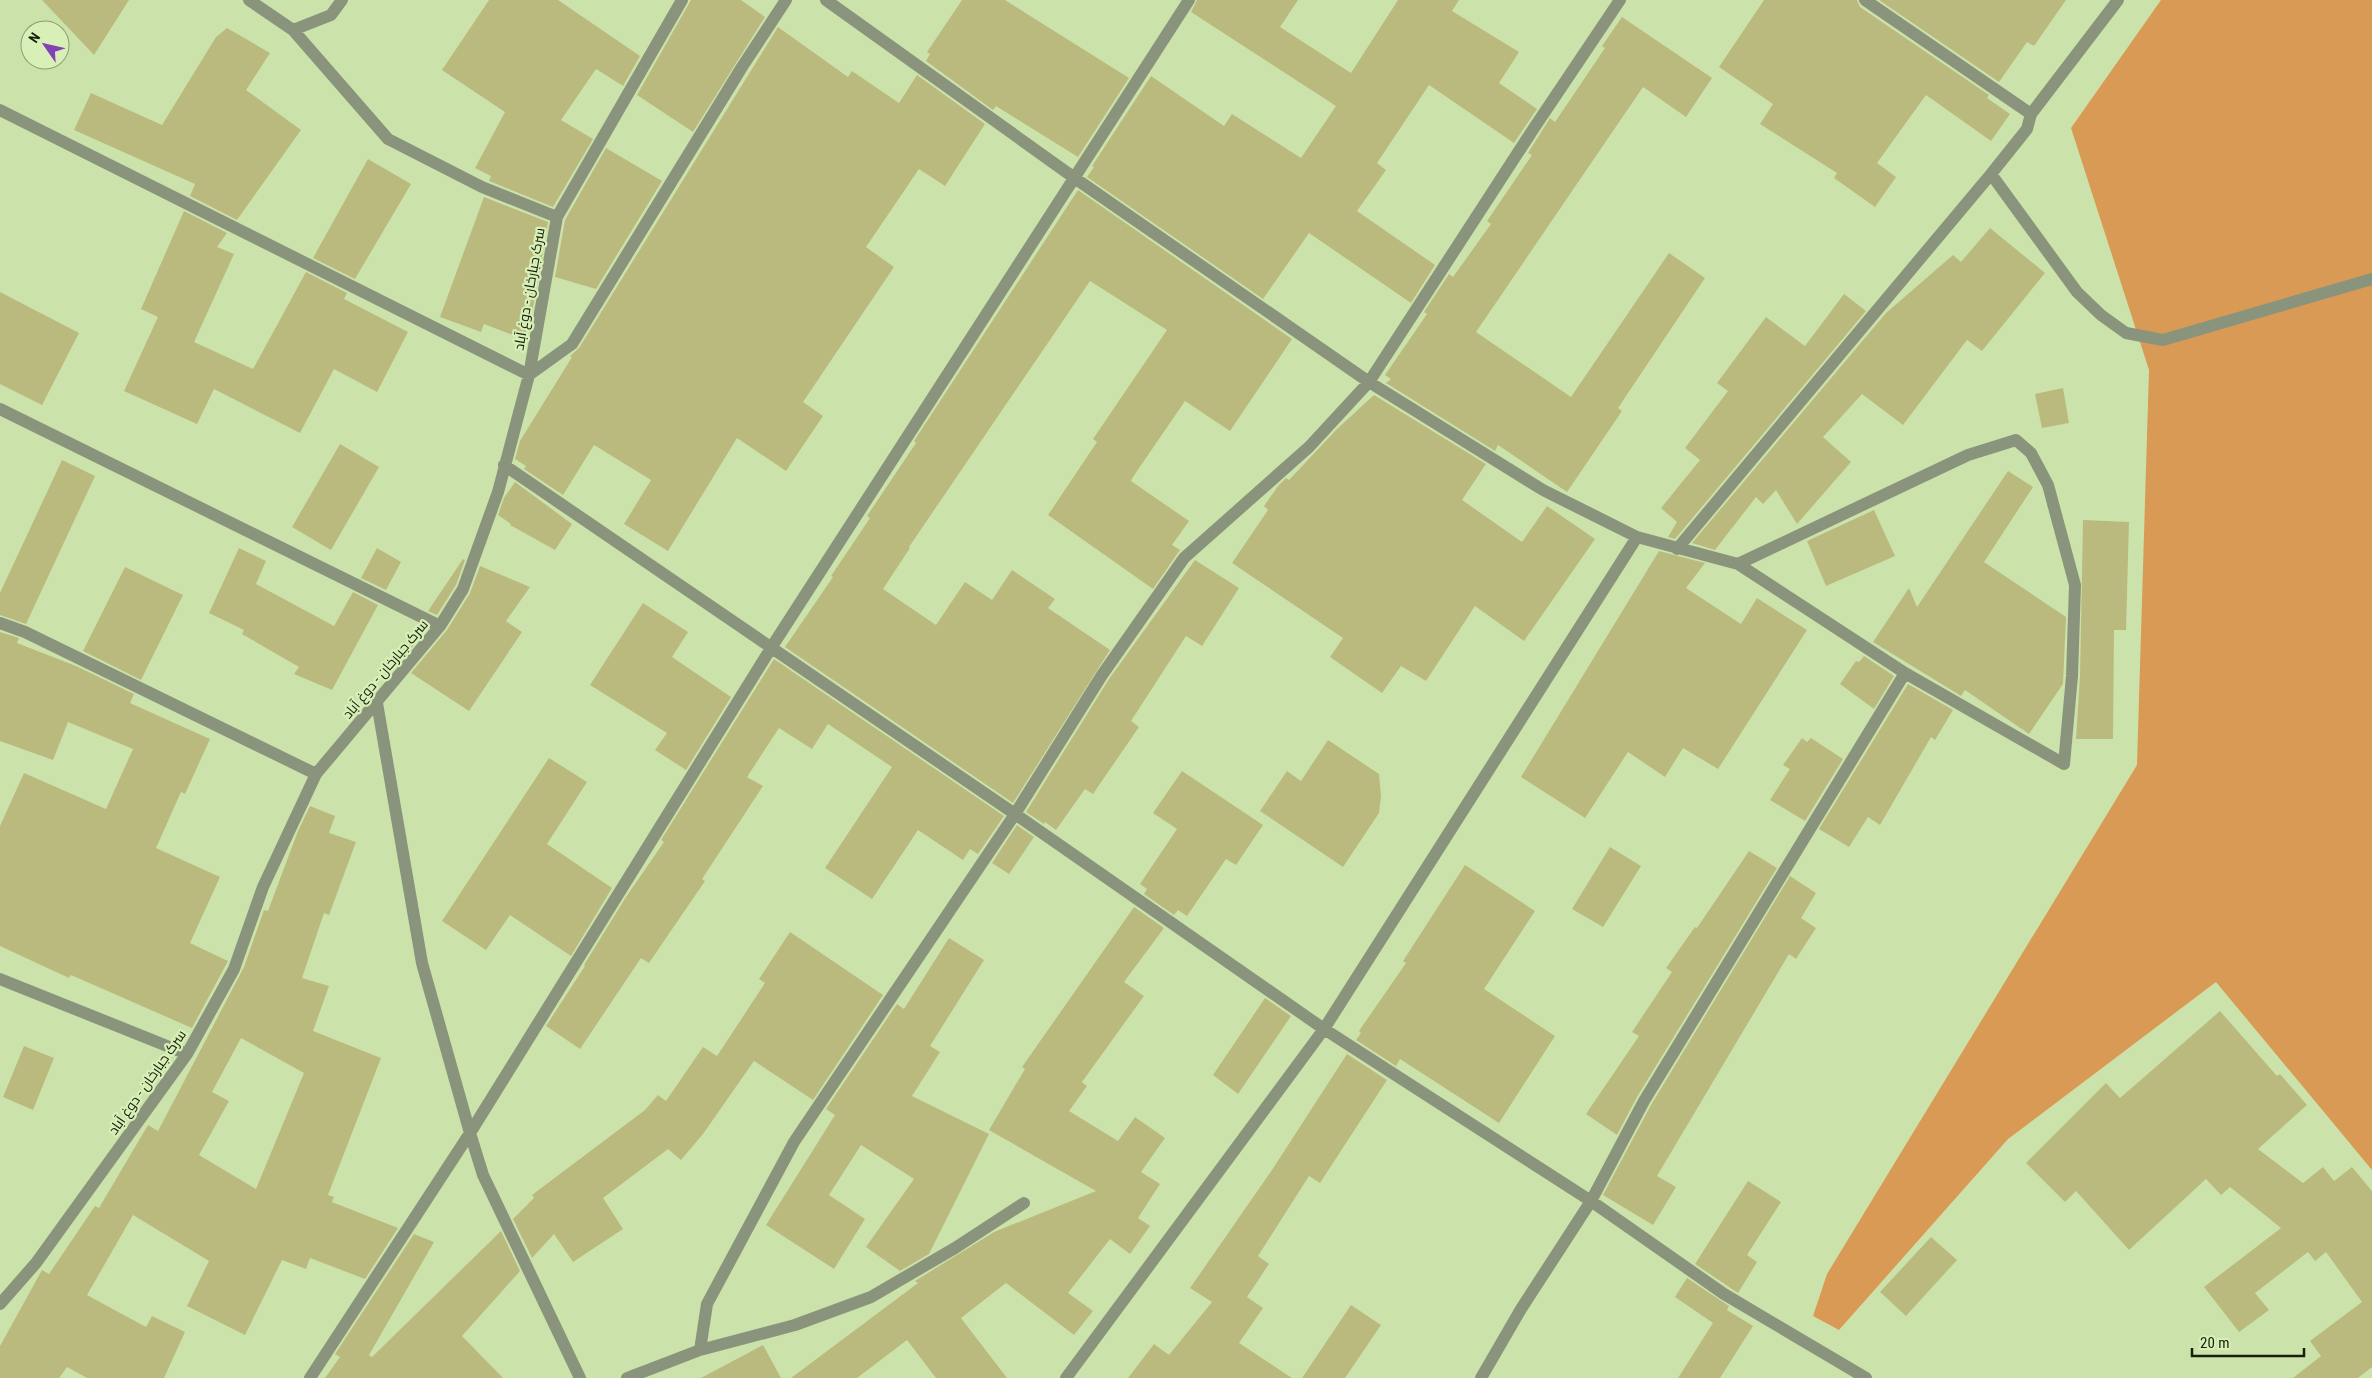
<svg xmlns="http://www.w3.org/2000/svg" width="2372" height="1378" viewBox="0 0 2372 1378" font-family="'Roboto Condensed',Cairo,sans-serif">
	<rect width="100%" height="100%" fill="#cbe3ab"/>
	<path fill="#d99a56" d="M 2161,0 L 2372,0 L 2372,1170 L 2216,982 L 2008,1139 L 1839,1330 L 1813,1316 L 1827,1274 L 2137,765 L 2149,370 L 2071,128 Z"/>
	<path fill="#bbba7e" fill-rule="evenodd" d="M 42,0 L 129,0 L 94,55 Z
		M 489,0 L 558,0 L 640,56 L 623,86 L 596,69 L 561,120 L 593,139 L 553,207 L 489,181 L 491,176 L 475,168 L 505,112 L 442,70 Z
		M 691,0 L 741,0 L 765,17 L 693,132 L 637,95 Z
		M 962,0 L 1005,0 L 1129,78 L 1078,157 L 996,106 L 993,110 L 926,61 L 930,54 L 927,52 Z
		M 1197,0 L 1298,0 L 1280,27 L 1351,73 L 1398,0 L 1459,0 L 1452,11 L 1519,52 L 1499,83 L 1537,109 L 1514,143 L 1429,85 L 1377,163 L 1386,170 L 1357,211 L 1435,265 L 1411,303 L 1309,233 L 1263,299 L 1087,177 L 1094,167 L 1092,166 L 1151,76 L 1224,126 L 1232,114 L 1301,158 L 1336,106 L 1191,12 Z
		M 1764,0 L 1857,0 L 1860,7 L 1989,95 L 1987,98 L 2010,114 L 1991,141 L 1926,95 L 1877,163 L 1896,177 L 1875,207 L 1834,178 L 1837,173 L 1760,124 L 1773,104 L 1719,67 Z
		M 1879,0 L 2066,0 L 2034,46 L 2027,42 L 1999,82 Z
		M 1622,17 L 1712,78 L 1686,117 L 1643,87 L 1476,332 L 1571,397 L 1669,253 L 1705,278 L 1618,408 L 1622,411 L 1567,492 L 1498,445 L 1495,451 L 1386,383 L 1391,379 L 1385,375 L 1427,314 L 1424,312 L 1449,274 L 1453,277 L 1491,224 L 1487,221 L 1532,155 L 1528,153 L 1550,118 L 1555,122 L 1605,48 L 1602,46 Z
		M 778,27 L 848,77 L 852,71 L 899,103 L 917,75 L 985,124 L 945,186 L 919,169 L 866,247 L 894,267 L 803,402 L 823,416 L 786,471 L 737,438 L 668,551 L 624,524 L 651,480 L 594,445 L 563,495 L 524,469 L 526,466 L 515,459 L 520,441 L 572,357 L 570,356 L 579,348 Z
		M 227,28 L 270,53 L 246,90 L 301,130 L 237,220 L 190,196 L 195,184 L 74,130 L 91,93 L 162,125 L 216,37 Z
		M 606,148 L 662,181 L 596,289 L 555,277 L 565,220 Z
		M 368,159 L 411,184 L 355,279 L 313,258 Z
		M 1078,190 L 1292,339 L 1230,431 L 1185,401 L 1133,477 L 1131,481 L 1189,521 L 1172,545 L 1180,550 L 1153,589 L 1048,515 L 1097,442 L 1093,439 L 1167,330 L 1090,281 L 909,547 L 910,548 L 883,589 L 936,625 L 965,582 L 992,600 L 1012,570 L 1055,599 L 1048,608 L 1110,650 L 1013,803 L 785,647 L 833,577 L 831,576 L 870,518 L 867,516 L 916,443 L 914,441 Z
		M 484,197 L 548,222 L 531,319 L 523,339 L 484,324 L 481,332 L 440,317 Z
		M 184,211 L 227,233 L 217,247 L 234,254 L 194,342 L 253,369 L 306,272 L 347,293 L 344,299 L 408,332 L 377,392 L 334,369 L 300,433 L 214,389 L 197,424 L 124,391 L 158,317 L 141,309 Z
		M 1990,228 L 2045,273 L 1982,351 L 1967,340 L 1903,425 L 1862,394 L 1823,437 L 1851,462 L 1797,524 L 1776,490 L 1763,504 L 1756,497 L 1715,550 L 1692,543 L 1886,313 L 1953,255 L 1961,262 Z
		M 0,292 L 79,333 L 42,405 L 0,384 Z
		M 1844,294 L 1866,311 L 1675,539 L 1668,537 L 1677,522 L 1661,508 L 1700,460 L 1685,448 L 1728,391 L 1717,383 L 1766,317 L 1805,346 Z
		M 2063,388 L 2069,423 L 2042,428 L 2035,394 Z
		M 1374,395 L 1486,464 L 1462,500 L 1522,542 L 1547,506 L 1595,539 L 1524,641 L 1475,606 L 1426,681 L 1401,666 L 1382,693 L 1330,657 L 1343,638 L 1232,563 L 1268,510 L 1264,506 L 1278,486 L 1286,478 L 1289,480 L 1337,429 Z
		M 340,444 L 379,467 L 331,550 L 292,527 Z
		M 62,460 L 95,476 L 26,624 L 0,615 L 0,593 Z
		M 2008,471 L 2033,487 L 1984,562 L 2066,617 L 2063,684 L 2029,734 L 1965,690 L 1961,696 L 1873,642 L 1909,588 L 1917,607 Z
		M 515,482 L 572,524 L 555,550 L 510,525 L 511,524 L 498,515 L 504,498 Z
		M 1874,510 L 1895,556 L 1826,586 L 1807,541 Z
		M 2083,520 L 2129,522 L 2126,630 L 2114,630 L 2113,739 L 2076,739 L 2080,676 Z
		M 239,548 L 266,561 L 256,584 L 334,626 L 353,592 L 378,605 L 332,690 L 294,674 L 299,667 L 242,634 L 244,630 L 209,613 Z
		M 377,548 L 401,562 L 386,590 L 361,578 Z
		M 1659,551 L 1705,563 L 1686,588 L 1741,624 L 1757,598 L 1807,630 L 1718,769 L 1683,748 L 1665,777 L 1628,752 L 1585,818 L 1521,777 Z
		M 463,559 L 465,560 L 456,585 L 437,615 L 428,611 Z
		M 1195,560 L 1239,588 L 1202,646 L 1186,636 L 1131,721 L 1139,727 L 1093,794 L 1085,789 L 1056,830 L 1045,822 L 1044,824 L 1026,812 L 1109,679 Z
		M 480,566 L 530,587 L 506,621 L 522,632 L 469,711 L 411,673 L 447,630 L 470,593 Z
		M 125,567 L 183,595 L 141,680 L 83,651 Z
		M 643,603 L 688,632 L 672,657 L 731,697 L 686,770 L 655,750 L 667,733 L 590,685 Z
		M 419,625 L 427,629 L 398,664 L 394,661 Z
		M 0,632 L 19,638 L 17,643 L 76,666 L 134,694 L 130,703 L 210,739 L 185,794 L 181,792 L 156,848 L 220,877 L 190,943 L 228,961 L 192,1028 L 71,975 L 69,978 L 0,946 L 0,826 L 24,773 L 106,809 L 133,749 L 68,722 L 53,760 L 0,741 Z
		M 1864,656 L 1894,676 L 1874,709 L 1840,684 L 1856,661 L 1859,662 Z
		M 774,659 L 1004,816 L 978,854 L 970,849 L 963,860 L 918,830 L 872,899 L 825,868 L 892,767 L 828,724 L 812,749 L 779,728 L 747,777 L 763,786 L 702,879 L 705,881 L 649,963 L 641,958 L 580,1049 L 546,1026 L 585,966 L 584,965 L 626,897 L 664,842 L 661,840 Z
		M 1908,684 L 1953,710 L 1935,740 L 1931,737 L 1880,825 L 1868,817 L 1849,847 L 1819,829 Z
		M 1802,738 L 1807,742 L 1811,738 L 1843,759 L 1805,821 L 1770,800 L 1790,769 L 1783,765 Z
		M 1328,740 L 1379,774 L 1381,796 L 1379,813 L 1343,867 L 1260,811 L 1287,771 L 1301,781 Z
		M 549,758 L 587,782 L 547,844 L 612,888 L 571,956 L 510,915 L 486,950 L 442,921 Z
		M 1182,771 L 1263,825 L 1236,865 L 1226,859 L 1187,916 L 1178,910 L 1174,915 L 1144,894 L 1147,889 L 1140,884 L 1177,829 L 1153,813 Z
		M 310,806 L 335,816 L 329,833 L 356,842 L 329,915 L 324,913 L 302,978 L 329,986 L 313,1031 L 381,1058 L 328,1195 L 334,1197 L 332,1202 L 398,1228 L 365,1279 L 310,1258 L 306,1269 L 282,1260 L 245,1335 L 187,1306 L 209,1261 L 133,1215 L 87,1295 L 146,1327 L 152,1316 L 185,1332 L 164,1378 L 87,1378 L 67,1367 L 59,1378 L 0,1378 L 0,1346 L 42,1270 L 49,1274 L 95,1206 L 99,1208 L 148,1125 L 158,1131 L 244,967 L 264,910 L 268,911 L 298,831 ZM 241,1038 L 304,1073 L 256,1189 L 199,1155 L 229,1101 L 212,1092 Z
		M 1017,825 L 1034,837 L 1009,874 L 992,863 Z
		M 1610,847 L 1641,866 L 1603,927 L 1572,909 Z
		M 1749,851 L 1777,868 L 1637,1097 L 1617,1135 L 1586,1114 L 1639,1036 L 1632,1032 L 1672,972 L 1666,968 L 1695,927 L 1697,928 Z
		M 1465,865 L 1535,911 L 1484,989 L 1555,1036 L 1499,1123 L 1400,1059 L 1396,1066 L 1356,1040 L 1361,1033 L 1359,1031 L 1406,963 L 1403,961 Z
		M 1790,876 L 1816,893 L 1801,918 L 1816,928 L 1796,959 L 1789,954 L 1657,1176 L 1676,1187 L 1653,1225 L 1603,1195 L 1651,1105 Z
		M 1134,907 L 1164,928 L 1124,982 L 1144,996 L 1082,1082 L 1087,1086 L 1069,1111 L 1118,1141 L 1135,1117 L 1165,1138 L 1141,1172 L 1160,1184 L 1138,1218 L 1150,1226 L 1130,1254 L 1110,1239 L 1068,1293 L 1093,1311 L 1074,1335 L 1006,1283 L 961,1318 L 1007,1378 L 936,1378 L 907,1340 L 857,1378 L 791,1378 L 918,1283 L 915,1281 L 994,1232 L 1096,1191 L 989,1130 L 1025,1069 L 1022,1067 Z
		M 790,932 L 883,995 L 813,1100 L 754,1061 L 703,1134 L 681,1160 L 668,1149 L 603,1198 L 623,1229 L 573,1262 L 554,1234 L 532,1258 L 513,1219 L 534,1198 L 532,1195 L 645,1110 L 658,1095 L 666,1101 L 703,1047 L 717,1056 L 765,983 L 759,979 Z
		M 949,938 L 984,960 L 930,1046 L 940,1052 L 912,1096 L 989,1134 L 929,1254 L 900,1271 L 866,1247 L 914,1179 L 861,1145 L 829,1195 L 865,1219 L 834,1269 L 766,1225 L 835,1115 L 826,1109 L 897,1004 L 904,1009 Z
		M 1265,998 L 1291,1016 L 1238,1094 L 1213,1075 Z
		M 2220,1011 L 2277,1076 L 2280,1074 L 2307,1105 L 2258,1149 L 2303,1183 L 2323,1167 L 2334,1181 L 2352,1167 L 2372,1191 L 2372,1367 L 2358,1378 L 2293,1378 L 2321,1356 L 2310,1341 L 2362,1302 L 2326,1252 L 2315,1261 L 2308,1252 L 2255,1293 L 2269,1310 L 2239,1332 L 2204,1287 L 2281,1228 L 2230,1187 L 2221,1195 L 2206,1179 L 2129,1250 L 2076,1191 L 2065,1202 L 2026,1163 L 2106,1083 L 2120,1098 Z
		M 24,1046 L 54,1058 L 33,1110 L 3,1097 Z
		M 1347,1054 L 1387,1080 L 1320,1183 L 1309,1176 L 1258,1256 L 1269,1264 L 1247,1297 L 1263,1308 L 1239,1343 L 1292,1378 L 1128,1378 L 1154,1344 L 1169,1355 L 1212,1302 L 1190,1288 L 1272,1170 Z
		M 1748,1181 L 1781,1202 L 1747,1255 L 1757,1262 L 1738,1293 L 1695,1264 Z
		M 501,1231 L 520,1271 L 462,1336 L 503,1378 L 325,1378 L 340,1357 L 335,1354 L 414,1234 L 434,1242 L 369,1355 L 372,1357 Z
		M 1931,1237 L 1957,1260 L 1906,1316 L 1880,1292 Z
		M 1687,1278 L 1729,1306 L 1727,1310 L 1753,1326 L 1720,1378 L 1678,1378 L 1713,1323 L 1675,1297 Z
		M 1351,1305 L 1381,1325 L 1345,1378 L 1302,1378 Z
		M 763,1345 L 781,1378 L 701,1378 Z"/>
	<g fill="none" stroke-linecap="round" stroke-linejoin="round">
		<path stroke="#8a947d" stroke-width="12" d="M 249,0 L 293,30 L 331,15 L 342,0
			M 826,0 L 1076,179 L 1369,382 L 1543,490 L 1637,537 L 1738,564 L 1905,673 L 2064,764 L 2072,676 L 2075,585 L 2048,485 L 2031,453 L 2016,440 L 1968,455 L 1738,564
			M 1865,0 L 2031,114
			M 293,30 L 388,139 L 482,187 L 557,217
			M 0,110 L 529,375 L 572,344 L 742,67 L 786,0
			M 1991,174 L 2077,292 L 2101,315 L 2126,333 L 2163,340 L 2372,279
			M 0,409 L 440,626
			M 504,465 L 1015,814 L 1324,1029 L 1591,1201 L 1724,1294 L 1866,1378
			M 1677,549 L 1991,174 L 2027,129 L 2031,114 L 2118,0
			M 0,623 L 25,632 L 316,774
			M 377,703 L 422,963 L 470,1133 L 483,1175 L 580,1378
			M 0,979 L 187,1054
			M 0,1304 L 36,1263 L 187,1054 L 234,969 L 263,887 L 316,774 L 440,626 L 463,589 L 498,492 L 529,375 L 557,217 L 682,0
			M 700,1350 L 707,1304 L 794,1142 L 1015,814 L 1102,675 L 1184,558 L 1309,447 L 1369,382 L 1534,128 L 1620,0
			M 310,1378 L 470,1133 L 771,648 L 1189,0
			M 627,1378 L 700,1350 L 795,1325 L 871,1297 L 955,1248 L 1024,1203
			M 1066,1378 L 1324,1029 L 1637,537
			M 1481,1378 L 1521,1309 L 1591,1201 L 1644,1101 L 1905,673"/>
	</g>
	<g text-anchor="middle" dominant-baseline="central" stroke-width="4.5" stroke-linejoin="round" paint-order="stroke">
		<g font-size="14" fill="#171f0a" stroke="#d8f0b8">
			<text transform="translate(529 289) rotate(-80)">سرک جبارخان - دوغ آباد</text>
			<text transform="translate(385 669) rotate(-50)">سرک جبارخان - دوغ آباد</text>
			<text transform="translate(147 1082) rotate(-55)">سرک جبارخان - دوغ آباد</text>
		</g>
	</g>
	<g transform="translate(45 45) rotate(304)"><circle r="24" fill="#d8f0b8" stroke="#8b9c72"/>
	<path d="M0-4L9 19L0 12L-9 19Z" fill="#8341b6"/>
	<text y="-8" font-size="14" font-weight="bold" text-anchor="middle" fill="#171f0a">N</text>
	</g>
	<path d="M2192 1348v8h112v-8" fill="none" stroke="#171f0a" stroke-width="2.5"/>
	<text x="2200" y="1348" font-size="15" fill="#171f0a" stroke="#d8f0b8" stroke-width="4" paint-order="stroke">20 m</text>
</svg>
